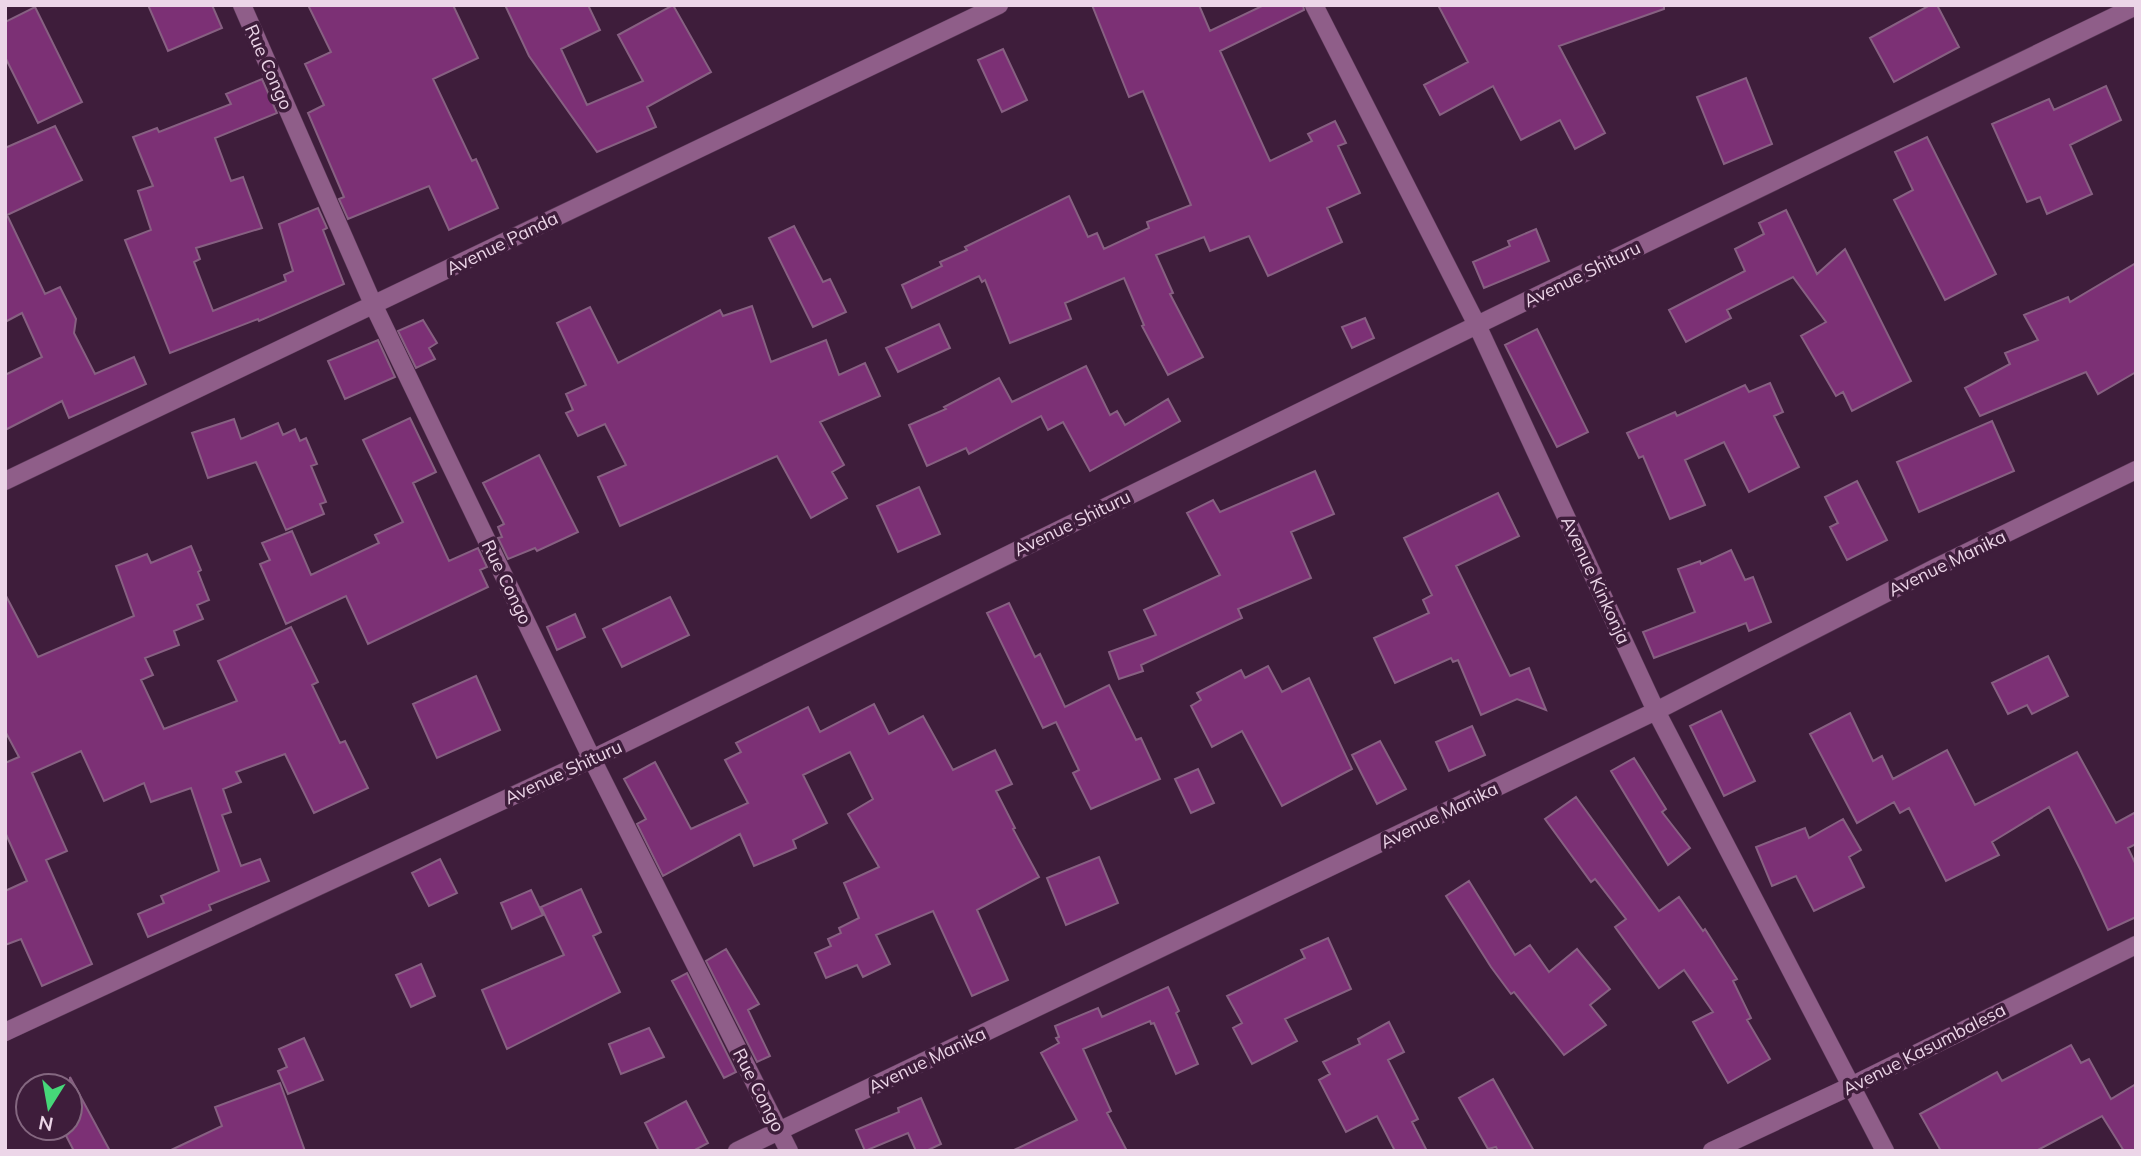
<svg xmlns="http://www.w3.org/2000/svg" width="2141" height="1156" viewBox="0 0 2141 1156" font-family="Mulish,sans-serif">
	<rect width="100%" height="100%" fill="#3e1d3b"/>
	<path fill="#7c3075" stroke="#876082" stroke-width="2" d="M 148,5 L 212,5 L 222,28 L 168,51 Z
		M 308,5 L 453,5 L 478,58 L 433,79 L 472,161 L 476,159 L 498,208 L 449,230 L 429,186 L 348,219 L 339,199 L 344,197 L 308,113 L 324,105 L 305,64 L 331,52 Z
		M 505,5 L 588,5 L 600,30 L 561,49 L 587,105 L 643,81 L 618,35 L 673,5 L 711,72 L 647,107 L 656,127 L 597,152 L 529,56 Z
		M 1092,5 L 1199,5 L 1210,31 L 1264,5 L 1303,5 L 1304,10 L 1220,51 L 1270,161 L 1312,141 L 1308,134 L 1335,121 L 1346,143 L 1338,146 L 1360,193 L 1327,208 L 1342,242 L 1268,276 L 1249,236 L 1210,251 L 1204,237 L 1156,255 L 1173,293 L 1170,294 L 1203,357 L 1168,375 L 1142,326 L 1144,325 L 1124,278 L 1065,303 L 1071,319 L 1010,343 L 985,280 L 982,282 L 979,276 L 912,308 L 902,285 L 942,266 L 940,262 L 967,250 L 965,247 L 1069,196 L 1088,237 L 1097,233 L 1104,249 L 1149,228 L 1147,222 L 1191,205 L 1143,91 L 1129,97 Z
		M 1438,5 L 1664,5 L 1664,9 L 1559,46 L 1605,133 L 1575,149 L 1560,120 L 1521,140 L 1493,86 L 1440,115 L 1424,85 L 1468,62 Z
		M 1930,5 L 1937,5 L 1959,47 L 1894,82 L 1870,38 Z
		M 35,7 L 82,102 L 38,123 L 5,57 L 5,22 Z
		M 1003,49 L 1027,100 L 1002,112 L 978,60 Z
		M 1746,78 L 1772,144 L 1724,164 L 1697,97 Z
		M 262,79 L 277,113 L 215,138 L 231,181 L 243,177 L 262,228 L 196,248 L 200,259 L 194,262 L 213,311 L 286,281 L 284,275 L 293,271 L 279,224 L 318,208 L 327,228 L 323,230 L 344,284 L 259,321 L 258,319 L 170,353 L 125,240 L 151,230 L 138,191 L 153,186 L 133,137 L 157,128 L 159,132 L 231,104 L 226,94 Z
		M 2106,86 L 2121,120 L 2070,145 L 2092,194 L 2047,214 L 2040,197 L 2027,202 L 1992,124 L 2049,99 L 2054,110 Z
		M 55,126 L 82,180 L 7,215 L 45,294 L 60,287 L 76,319 L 74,333 L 95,374 L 134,357 L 146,384 L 69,418 L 62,401 L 5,430 L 5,375 L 42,357 L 22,313 L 5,322 L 5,148 Z
		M 1927,137 L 1996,274 L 1945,300 L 1894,200 L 1913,190 L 1895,152 Z
		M 1786,210 L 1817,274 L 1845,249 L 1911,381 L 1852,411 L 1843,392 L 1836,396 L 1801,336 L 1826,322 L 1793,277 L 1727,310 L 1731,318 L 1686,342 L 1669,310 L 1745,271 L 1735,249 L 1764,234 L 1759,223 Z
		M 794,226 L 823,282 L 830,279 L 846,312 L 813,327 L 769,238 Z
		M 1536,229 L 1549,261 L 1484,288 L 1473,262 L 1510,246 L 1508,241 Z
		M 2136,263 L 2136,372 L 2098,394 L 2086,372 L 1980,416 L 1965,388 L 2010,364 L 2005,353 L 2038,340 L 2024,315 L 2068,297 L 2070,302 Z
		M 752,306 L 771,362 L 826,340 L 839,375 L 865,363 L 880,396 L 820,422 L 844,465 L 832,472 L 847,498 L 811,518 L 777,456 L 620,526 L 598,477 L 626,465 L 605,424 L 578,436 L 566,413 L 573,410 L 566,394 L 586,385 L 557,323 L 590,307 L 618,363 L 720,310 L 723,316 Z
		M 1365,318 L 1374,338 L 1352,348 L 1342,327 Z
		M 423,320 L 437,343 L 429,348 L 435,359 L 416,368 L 398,331 Z
		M 939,324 L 950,348 L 898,372 L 886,348 Z
		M 1537,329 L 1588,432 L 1557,447 L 1505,345 Z
		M 378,340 L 395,377 L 345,399 L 328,361 Z
		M 1086,366 L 1110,415 L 1117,411 L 1125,425 L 1168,399 L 1180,421 L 1090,471 L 1063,422 L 1048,430 L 1041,416 L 969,454 L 966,448 L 927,466 L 909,425 L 946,409 L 944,407 L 999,378 L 1012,402 Z
		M 1770,383 L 1783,412 L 1774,416 L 1799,467 L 1749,492 L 1724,442 L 1685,460 L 1705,505 L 1670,519 L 1643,456 L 1639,458 L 1627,433 L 1675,412 L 1677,416 L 1745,385 L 1749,392 Z
		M 410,418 L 436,472 L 413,483 L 449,561 L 478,548 L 487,567 L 480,570 L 488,587 L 368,644 L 346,596 L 286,624 L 260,564 L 270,560 L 262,543 L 292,531 L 311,575 L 379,543 L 375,535 L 403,522 L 363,440 Z
		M 234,419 L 241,439 L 278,423 L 283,435 L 295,429 L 300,441 L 306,438 L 317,464 L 311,466 L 326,502 L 320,504 L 324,514 L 286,530 L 256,462 L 208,478 L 192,433 Z
		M 1992,421 L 2014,471 L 1919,512 L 1897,462 Z
		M 539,455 L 578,532 L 537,551 L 535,548 L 508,559 L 498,538 L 502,537 L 498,527 L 504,524 L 483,483 Z
		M 1315,471 L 1334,514 L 1291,532 L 1311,578 L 1238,609 L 1242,618 L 1141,665 L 1143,671 L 1119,679 L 1109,652 L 1156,635 L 1144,610 L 1220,575 L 1187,513 L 1213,500 L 1220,512 Z
		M 1857,481 L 1887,540 L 1847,560 L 1830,527 L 1838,523 L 1825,497 Z
		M 919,487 L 940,534 L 898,552 L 877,506 Z
		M 1498,493 L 1519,536 L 1456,566 L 1510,676 L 1529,668 L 1546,710 L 1517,699 L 1481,715 L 1458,660 L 1453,662 L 1451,658 L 1395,683 L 1374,638 L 1429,613 L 1423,600 L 1432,595 L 1404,538 Z
		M 191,546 L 201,570 L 198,572 L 209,600 L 197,605 L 203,619 L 174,631 L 179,645 L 145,658 L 153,675 L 141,680 L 164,729 L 237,701 L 218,661 L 291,627 L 318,682 L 312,685 L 340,743 L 345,741 L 368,788 L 314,813 L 285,754 L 236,772 L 241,782 L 223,789 L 231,812 L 222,815 L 241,866 L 260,859 L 269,881 L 209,905 L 211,910 L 148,937 L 138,914 L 164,903 L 161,896 L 219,871 L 191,788 L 151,802 L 144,783 L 104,801 L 81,751 L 32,773 L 67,851 L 46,860 L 92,964 L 42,986 L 21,939 L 5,945 L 5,891 L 27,881 L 5,832 L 5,763 L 19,757 L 5,731 L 5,594 L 38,657 L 134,616 L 116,566 L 147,554 L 151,563 Z
		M 1731,550 L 1745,580 L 1753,577 L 1771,622 L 1749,631 L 1746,623 L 1654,658 L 1643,632 L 1695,612 L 1678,569 L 1700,561 L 1701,564 Z
		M 670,597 L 689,635 L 622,667 L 603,629 Z
		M 1009,603 L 1035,657 L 1040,654 L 1065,707 L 1109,685 L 1136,740 L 1141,738 L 1160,779 L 1091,809 L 1073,773 L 1079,770 L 1056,722 L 1043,728 L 987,613 Z
		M 575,614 L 585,637 L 557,650 L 547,627 Z
		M 2048,656 L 2068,696 L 2032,714 L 2027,705 L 2008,714 L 1992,683 Z
		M 1268,666 L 1282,692 L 1309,678 L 1352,769 L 1282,806 L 1242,731 L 1212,747 L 1191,706 L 1201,700 L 1197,693 L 1241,670 L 1245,678 Z
		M 476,676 L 500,730 L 437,758 L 413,704 Z
		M 874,704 L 889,734 L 923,716 L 953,770 L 995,750 L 1012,784 L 996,791 L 1015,828 L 1013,829 L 1039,877 L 977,910 L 1008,980 L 972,996 L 933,911 L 876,935 L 890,964 L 863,977 L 857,965 L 826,978 L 815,953 L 831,946 L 828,939 L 841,933 L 839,928 L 859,918 L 844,883 L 879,867 L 848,814 L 873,799 L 850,752 L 803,775 L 827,823 L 793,840 L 796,848 L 754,866 L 740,834 L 663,876 L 637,824 L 646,819 L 624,779 L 655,762 L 691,829 L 748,803 L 725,760 L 741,752 L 736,743 L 808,707 L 820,732 Z
		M 1721,711 L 1755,781 L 1724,796 L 1690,726 Z
		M 1850,713 L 1873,761 L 1882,756 L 1893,779 L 1947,750 L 1975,805 L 2077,752 L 2116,823 L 2136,812 L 2136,844 L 2128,848 L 2136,865 L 2136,917 L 2108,930 L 2080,869 L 2049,807 L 1992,842 L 1999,855 L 1946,881 L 1909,808 L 1900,813 L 1894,802 L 1857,823 L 1810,734 Z
		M 1472,726 L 1485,755 L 1449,771 L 1436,742 Z
		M 1380,741 L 1406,789 L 1377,804 L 1352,755 Z
		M 1634,758 L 1666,809 L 1662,812 L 1690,848 L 1668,865 L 1611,771 Z
		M 1198,769 L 1214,803 L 1191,813 L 1175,779 Z
		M 1576,797 L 1659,911 L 1679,897 L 1703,931 L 1705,929 L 1737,979 L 1733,981 L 1751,1018 L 1747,1020 L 1770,1059 L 1728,1083 L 1693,1022 L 1713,1012 L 1684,970 L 1659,988 L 1615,927 L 1626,919 L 1595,879 L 1591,882 L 1545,819 Z
		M 1843,819 L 1861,850 L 1849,857 L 1864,887 L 1814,911 L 1796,876 L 1772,886 L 1756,847 L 1805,828 L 1809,838 Z
		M 1099,857 L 1118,903 L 1066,925 L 1047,878 Z
		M 440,859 L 457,893 L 429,906 L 412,873 Z
		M 1469,881 L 1515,955 L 1530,945 L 1549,972 L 1577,949 L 1610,989 L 1590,1005 L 1606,1025 L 1564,1055 L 1514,992 L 1511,994 L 1491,967 L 1446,896 Z
		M 581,889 L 601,932 L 593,936 L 620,992 L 507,1049 L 482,990 L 564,955 L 541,907 Z
		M 531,890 L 543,915 L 512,929 L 501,903 Z
		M 1328,938 L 1351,989 L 1285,1019 L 1297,1041 L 1252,1064 L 1233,1028 L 1242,1023 L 1227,996 L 1305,958 L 1301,950 Z
		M 726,949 L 759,1004 L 748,1010 L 770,1056 L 757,1062 L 706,961 Z
		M 421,964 L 435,996 L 411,1007 L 396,975 Z
		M 687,973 L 736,1072 L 724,1078 L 672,981 Z
		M 1168,987 L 1179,1011 L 1176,1013 L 1198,1064 L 1176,1074 L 1154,1023 L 1151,1024 L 1150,1021 L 1083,1049 L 1111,1111 L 1107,1113 L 1127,1151 L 1012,1151 L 1077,1120 L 1041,1053 L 1059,1043 L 1056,1038 L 1059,1037 L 1055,1026 L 1098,1008 L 1102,1017 Z
		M 1389,1022 L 1404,1052 L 1388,1060 L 1418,1119 L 1412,1122 L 1427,1151 L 1395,1151 L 1377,1116 L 1346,1132 L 1319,1080 L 1330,1074 L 1323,1062 L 1360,1044 L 1358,1039 Z
		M 649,1028 L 664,1057 L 621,1074 L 609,1044 Z
		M 304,1038 L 323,1080 L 288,1094 L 278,1071 L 287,1067 L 279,1049 Z
		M 2071,1045 L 2081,1063 L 2089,1059 L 2111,1099 L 2136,1084 L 2136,1151 L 2124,1151 L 2102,1116 L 2036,1151 L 1941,1151 L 1920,1114 L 1997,1072 L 2002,1081 Z
		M 70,1077 L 110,1151 L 74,1151 L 62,1128 L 70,1128 Z
		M 1493,1079 L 1534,1151 L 1498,1151 L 1496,1147 L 1488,1149 L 1459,1098 Z
		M 280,1083 L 305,1151 L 169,1151 L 222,1126 L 215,1107 Z
		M 921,1098 L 941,1144 L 926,1151 L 916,1151 L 908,1133 L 865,1151 L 856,1130 L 899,1112 L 898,1108 Z
		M 686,1101 L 708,1143 L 693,1151 L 659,1151 L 645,1123 Z"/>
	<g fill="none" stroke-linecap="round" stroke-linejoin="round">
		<g stroke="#5a3a57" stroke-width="19">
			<path id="minor" d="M 242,5 L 373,304 L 592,759 L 789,1151
				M 1314,5 L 1477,325 L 1656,711 L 1885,1151
				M 5,481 L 999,5
				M 5,1032 L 592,759 L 1477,325 L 2136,6
				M 737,1151 L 1656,711 L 1935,568 L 2136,470
				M 1712,1151 L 1851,1086 L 2136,945"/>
		</g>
		<use href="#minor" stroke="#8f5e89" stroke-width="18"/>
	</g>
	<g text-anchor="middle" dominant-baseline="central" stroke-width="7" stroke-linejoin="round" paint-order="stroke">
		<g font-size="18" fill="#ecd5e8" stroke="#3e1d3b">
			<text transform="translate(269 67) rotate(66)">Rue Congo</text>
			<text transform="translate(502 243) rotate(-26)">Avenue Panda</text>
			<text transform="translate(1582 274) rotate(-26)">Avenue Shituru</text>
			<text transform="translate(1072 523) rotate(-26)">Avenue Shituru</text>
			<text transform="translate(1947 563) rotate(-26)">Avenue Manika</text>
			<text transform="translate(1596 580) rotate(65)">Avenue Kinkonja</text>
			<text transform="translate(507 582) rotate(64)">Rue Congo</text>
			<text transform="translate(563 772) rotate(-25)">Avenue Shituru</text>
			<text transform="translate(1439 815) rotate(-26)">Avenue Manika</text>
			<text transform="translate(1924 1049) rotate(-27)">Avenue Kasumbalesa</text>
			<text transform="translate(927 1060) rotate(-26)">Avenue Manika</text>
			<text transform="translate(759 1090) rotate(63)">Rue Congo</text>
		</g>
	</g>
	<rect width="2141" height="1156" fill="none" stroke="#ecd5e8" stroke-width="14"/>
	<g transform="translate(49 1107) rotate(191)"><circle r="33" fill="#3e1d3b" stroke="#846780" stroke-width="2"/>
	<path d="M0-5L12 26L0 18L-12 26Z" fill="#46d779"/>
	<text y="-10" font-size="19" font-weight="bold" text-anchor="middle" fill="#ecd5e8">N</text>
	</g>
</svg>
